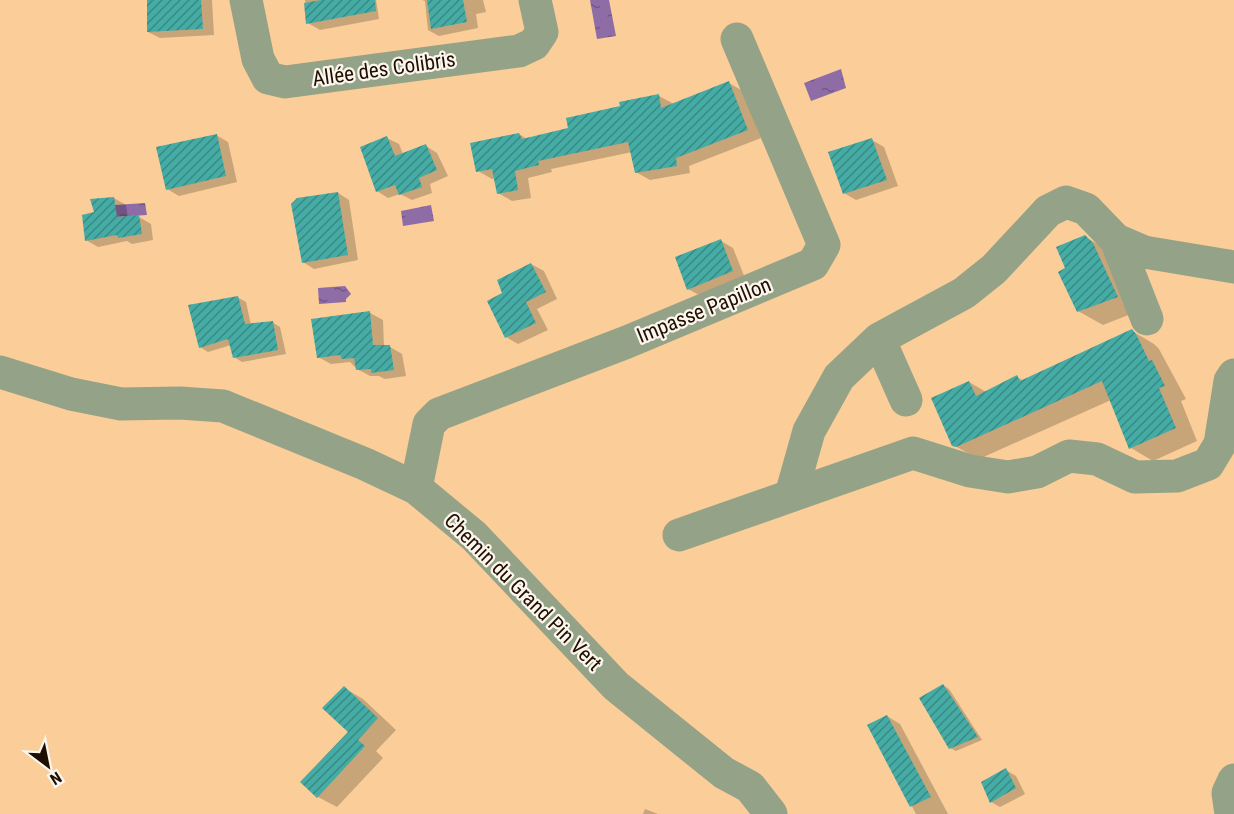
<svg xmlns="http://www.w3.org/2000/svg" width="1234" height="814" viewBox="0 0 1234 814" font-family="'Roboto Condensed',sans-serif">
	<defs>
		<pattern id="water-ripples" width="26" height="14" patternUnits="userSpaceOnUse" patternTransform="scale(1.5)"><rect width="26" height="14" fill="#8e6ca6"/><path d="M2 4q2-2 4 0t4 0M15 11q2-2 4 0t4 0" fill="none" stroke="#735785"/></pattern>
		<pattern id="building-hatch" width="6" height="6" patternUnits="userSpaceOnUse" patternTransform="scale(1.5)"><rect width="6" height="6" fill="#45aba5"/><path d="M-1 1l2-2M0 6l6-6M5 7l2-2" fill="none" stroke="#398a84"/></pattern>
	</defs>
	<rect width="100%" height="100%" fill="#fbcd98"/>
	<path fill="url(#water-ripples)" d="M 590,0 L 609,0 L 616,36 L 597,39 Z
		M 841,69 L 846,88 L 811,101 L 804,83 Z
		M 145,203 L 147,215 L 115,217 L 115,205 Z
		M 431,205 L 434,221 L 403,226 L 401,211 Z
		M 345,286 L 351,294 L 346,299 L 346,302 L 319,304 L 318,288 Z"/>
	<path fill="#0003" d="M 148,0 L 212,0 L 214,35 L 160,38 L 148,32 Z
		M 305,0 L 376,0 L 379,19 L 320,30 L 308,23 Z
		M 422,0 L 483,0 L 486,12 L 476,14 L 478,28 L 439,36 L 428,30 L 425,1 Z
		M 729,83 L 743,91 L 761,138 L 689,166 L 690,173 L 650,180 L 636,172 L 632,152 L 551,169 L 552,172 L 528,178 L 531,198 L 512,201 L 498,193 L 496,178 L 492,179 L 478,171 L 519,134 L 527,139 L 569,129 L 621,107 L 659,96 L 674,104 Z
		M 216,135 L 228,142 L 237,182 L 179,196 L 167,189 Z
		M 387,138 L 399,144 L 403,154 L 426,146 L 437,153 L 448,176 L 430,184 L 432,193 L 412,200 L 400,194 L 388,198 L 377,191 Z
		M 872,140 L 884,147 L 898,186 L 856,200 L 844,193 Z
		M 338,193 L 349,200 L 358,260 L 314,269 L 303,262 Z
		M 114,198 L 126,205 L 128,218 L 139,217 L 151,224 L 153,240 L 132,244 L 127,241 L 98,247 L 86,240 Z
		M 1085,237 L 1110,251 L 1141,310 L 1103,325 L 1078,311 L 1067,269 Z
		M 721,241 L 733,248 L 745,278 L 701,296 L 688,289 Z
		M 531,264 L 544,271 L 557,299 L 537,309 L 548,330 L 518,344 L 506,337 Z
		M 237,297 L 246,302 L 251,325 L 272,322 L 280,327 L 286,354 L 242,362 L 234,357 L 231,345 L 208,352 L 200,347 Z
		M 370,313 L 383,320 L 384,347 L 390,347 L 402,354 L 406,376 L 385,379 L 379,376 L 370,376 L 357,369 L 350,362 L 331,364 L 318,357 L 313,321 Z
		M 1132,331 L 1154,344 L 1159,349 L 1186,399 L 1181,401 L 1197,441 L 1153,461 L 1131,448 L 1111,400 L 979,459 L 953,445 L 969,382 L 986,392 L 1017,377 L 1024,381 Z
		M 943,685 L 949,689 L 982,740 L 956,751 L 950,748 Z
		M 344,688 L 363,699 L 396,730 L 376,751 L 383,758 L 337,807 L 318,797 L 302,782 L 350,732 Z
		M 887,716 L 900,724 L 948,814 L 916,814 L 869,725 Z
		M 1006,770 L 1016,776 L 1025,794 L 1000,807 L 991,802 Z
		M 645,809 L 658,814 L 643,814 Z"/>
	<path fill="url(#building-hatch)" d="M 147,0 L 201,0 L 203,29 L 147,32 Z
		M 321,0 L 375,0 L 376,11 L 306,24 L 304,3 Z
		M 427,0 L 463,0 L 467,22 L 431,29 Z
		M 729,81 L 748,130 L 676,158 L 677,166 L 635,173 L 628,142 L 538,161 L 539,165 L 515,171 L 518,190 L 497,194 L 492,169 L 476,172 L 470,143 L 519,133 L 522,139 L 568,128 L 566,118 L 620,106 L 619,102 L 659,94 L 661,108 Z
		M 217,134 L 226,176 L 166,190 L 156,147 Z
		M 387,136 L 395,156 L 426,144 L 437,170 L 419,178 L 422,187 L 399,195 L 395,185 L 376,192 L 360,147 Z
		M 872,138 L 887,180 L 843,194 L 828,152 Z
		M 338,192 L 348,255 L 302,263 L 291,204 L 297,198 Z
		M 114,197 L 117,217 L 139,215 L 142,234 L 118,238 L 117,235 L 85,241 L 82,215 L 94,212 L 90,199 Z
		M 1085,235 L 1093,243 L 1118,297 L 1077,312 L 1058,272 L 1065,268 L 1056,247 Z
		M 721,239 L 733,271 L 687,290 L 675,257 Z
		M 531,263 L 546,292 L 526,302 L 536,323 L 505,338 L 487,301 L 502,293 L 497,280 Z
		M 238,296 L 245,324 L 273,321 L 278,350 L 233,358 L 228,339 L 199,348 L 188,305 Z
		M 370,311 L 373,345 L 390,345 L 394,370 L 371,373 L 371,369 L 356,370 L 354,358 L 342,359 L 340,355 L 317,358 L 311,319 Z
		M 1132,329 L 1136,334 L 1149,361 L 1152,360 L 1165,386 L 1159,388 L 1176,428 L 1129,449 L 1102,381 L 956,447 L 952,446 L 931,398 L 969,381 L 976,396 L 1017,375 L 1020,381 Z
		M 943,684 L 978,737 L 949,749 L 919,698 Z
		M 344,686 L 378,718 L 358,740 L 365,746 L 317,798 L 300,782 L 348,732 L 322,708 Z
		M 887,715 L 931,797 L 910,807 L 867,725 Z
		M 1006,768 L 1016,788 L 990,803 L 981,782 Z"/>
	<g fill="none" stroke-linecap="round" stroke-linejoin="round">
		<path stroke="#94a387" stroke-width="33" d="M 246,0 L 258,59 L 268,78 L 285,82 L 519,51 L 534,44 L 542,32 L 535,0
			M 1116,240 L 1147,319
			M 879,339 L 906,400
			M 0,372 L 71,394 L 121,404 L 180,403 L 223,406 L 365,464 L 416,488 L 474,536 L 616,686 L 724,773 L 750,787 L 771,814
			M 416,488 L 429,424 L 439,414 L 627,342 L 813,264 L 824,245 L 737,39
			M 791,495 L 809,431 L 839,377 L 879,339 L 964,293 L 994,269 L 1048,211 L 1066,202 L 1086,209 L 1116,240 L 1144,252 L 1234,267
			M 679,535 L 913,453 L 970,471 L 1008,477 L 1037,472 L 1069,456 L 1097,459 L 1135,477 L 1177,476 L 1208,464 L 1220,444 L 1230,381 L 1234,375
			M 1231,814 L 1228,793 L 1234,780"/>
	</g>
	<g text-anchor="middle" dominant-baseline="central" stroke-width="4.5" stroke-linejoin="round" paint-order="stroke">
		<g font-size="21" fill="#1f0f00" stroke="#fcf6ef">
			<text transform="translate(384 69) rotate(-8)">Allée des Colibris</text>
			<text transform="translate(704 310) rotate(-22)">Impasse Papillon</text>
			<text transform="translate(523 592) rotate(45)">Chemin du Grand Pin Vert</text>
		</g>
	</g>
	<g transform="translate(48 766) rotate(148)" stroke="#fcf6ef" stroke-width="4.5" paint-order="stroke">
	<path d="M0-4.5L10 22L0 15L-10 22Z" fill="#1f0f00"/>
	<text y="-9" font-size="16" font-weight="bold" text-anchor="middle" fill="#1f0f00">N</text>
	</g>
</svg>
